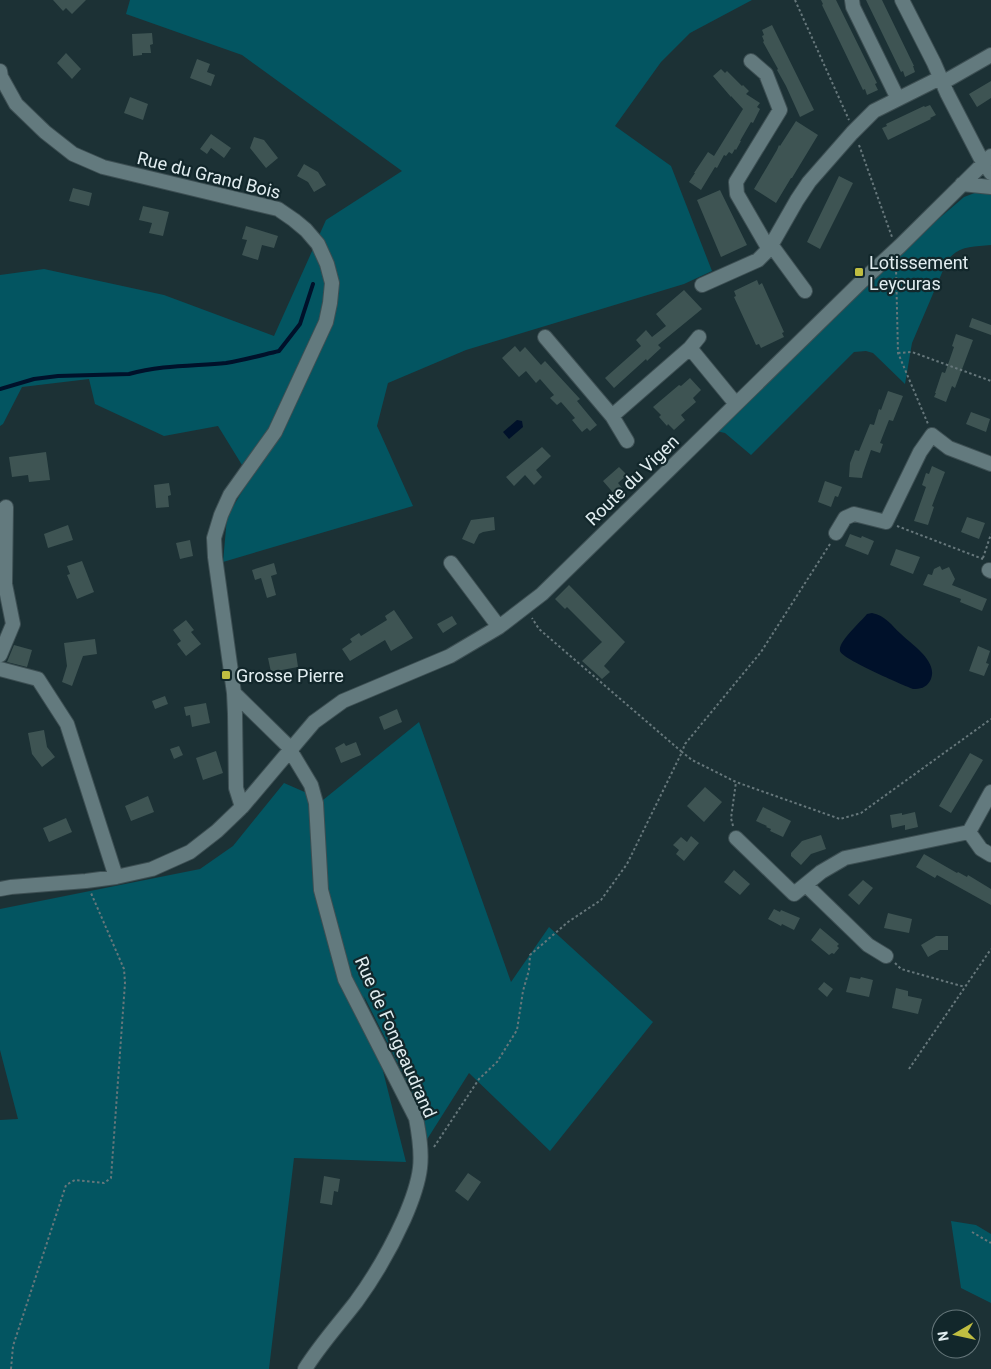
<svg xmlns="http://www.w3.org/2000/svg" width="991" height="1369" viewBox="0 0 991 1369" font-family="Roboto,sans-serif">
	<rect width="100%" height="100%" fill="#1c3135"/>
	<path fill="#035561" d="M 130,0 L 752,0 L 690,33 L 661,62 L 615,126 L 671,166 L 712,271 L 684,284 L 466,350 L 388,383 L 377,426 L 413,506 L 223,562 L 227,517 L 250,478 L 218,426 L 164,436 L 95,404 L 89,379 L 22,387 L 3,424 L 0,426 L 0,275 L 44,269 L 164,295 L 274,336 L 326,220 L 402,171 L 242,55 L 126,14 Z
		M 980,191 L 991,192 L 991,245 C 973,247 959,245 947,261 L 912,343 L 905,384 L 873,353 L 866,351 L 854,352 L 751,455 L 725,433 L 716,431 L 843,301 L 964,197 Z
		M 419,722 L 511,982 L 549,927 L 653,1022 L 550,1151 L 469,1073 L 426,1141 L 423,1114 L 364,996 L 406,1162 L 294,1158 L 269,1369 L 0,1369 L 0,1120 L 18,1119 L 0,1050 L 0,909 L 200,869 L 233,846 L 284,783 L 323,800 Z
		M 951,1221 L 976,1225 L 991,1234 L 991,1303 L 961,1288 Z"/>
	<path fill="#00112a" d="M 517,420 L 522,421 L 523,427 L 509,439 L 503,432 Z
		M 872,613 C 885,615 892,626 901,634 C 912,645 940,662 930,681 C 926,688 920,689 913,689 C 903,685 842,659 840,651 C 838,641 861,622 867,614 Z"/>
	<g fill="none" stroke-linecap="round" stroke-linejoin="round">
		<path stroke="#00112a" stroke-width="4" d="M 0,389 L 34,379 L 58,376 L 129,374 C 161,365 194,366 226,363 C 244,360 262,355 279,351 L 300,324 L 313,284"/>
	</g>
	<path fill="#3e5453" d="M 53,0 L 86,0 L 72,14 L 66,8 L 63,11 Z
		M 821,0 L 836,0 L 877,83 L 875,84 L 878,90 L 867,95 L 865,89 L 863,90 L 822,5 L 823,4 Z
		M 866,0 L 882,0 L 914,66 L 913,66 L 915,72 L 905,77 L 903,71 L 901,72 Z
		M 772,25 L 814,110 L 800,117 L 786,86 L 777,70 L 778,69 L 763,42 L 764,41 L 762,36 L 764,35 L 762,30 Z
		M 152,33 L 153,44 L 150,45 L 151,53 L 142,53 L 142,55 L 133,56 L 132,34 Z
		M 66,53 L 81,69 L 72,79 L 57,63 Z
		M 197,59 L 210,64 L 207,72 L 215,75 L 211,86 L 190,78 Z
		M 721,69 L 725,73 L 727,71 L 742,86 L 743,85 L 749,91 L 746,94 L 760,103 L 757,107 L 760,109 L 753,123 L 751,122 L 740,141 L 741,141 L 736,150 L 735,149 L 732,154 L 729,152 L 726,156 L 724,155 L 717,168 L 715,167 L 701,190 L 689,182 L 695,173 L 694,173 L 708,152 L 714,156 L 743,109 L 731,96 L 731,97 L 713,76 Z
		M 991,81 L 991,98 L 977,107 L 969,94 Z
		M 130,97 L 148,104 L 143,120 L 124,113 Z
		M 930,105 L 936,115 L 930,118 L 931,119 L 888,140 L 882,128 L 887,126 L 886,124 L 924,106 L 925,107 Z
		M 796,121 L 818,135 L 792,178 L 791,178 L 776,203 L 754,189 L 777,150 L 779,145 L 780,146 Z
		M 211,134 L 231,148 L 224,158 L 211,148 L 207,154 L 200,149 Z
		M 254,137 L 264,140 L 278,158 L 266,168 L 250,148 Z
		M 304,164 L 318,172 L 326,185 L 314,192 L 308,182 L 297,176 Z
		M 839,176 L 853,183 L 820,249 L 807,242 Z
		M 73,188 L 92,193 L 89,206 L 69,201 Z
		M 720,190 L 747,245 L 721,257 L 697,200 Z
		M 143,206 L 169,212 L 163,236 L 149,233 L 152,223 L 139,220 Z
		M 246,226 L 278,236 L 274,248 L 262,245 L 258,260 L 242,255 L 247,240 L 242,239 Z
		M 757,280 L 759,285 L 762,283 L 784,332 L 782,333 L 784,337 L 761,348 L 759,344 L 756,345 L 734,297 L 736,296 L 734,291 Z
		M 684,290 L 702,309 L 658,345 L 661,348 L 647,361 L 646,359 L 614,388 L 605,378 L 641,346 L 636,340 L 646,330 L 652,337 L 666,326 L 656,314 Z
		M 972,318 L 991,325 L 991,335 L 969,327 Z
		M 956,334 L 973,340 L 955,388 L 952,386 L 946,402 L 934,397 L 936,393 L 935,393 L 942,372 L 945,373 L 954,347 L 952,346 Z
		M 515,346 L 520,352 L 525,347 L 541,365 L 545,361 L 580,399 L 577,401 L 597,425 L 590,431 L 587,428 L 582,432 L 572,420 L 575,418 L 561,402 L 557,405 L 550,398 L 554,395 L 540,379 L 536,383 L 526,371 L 519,377 L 502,358 Z
		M 690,378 L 701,390 L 693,398 L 696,402 L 681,415 L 685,420 L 674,430 L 668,424 L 667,426 L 659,417 L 661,415 L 653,407 L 679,385 L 681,386 Z
		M 888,391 L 903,396 L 893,421 L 889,420 L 880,443 L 883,444 L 880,453 L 871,450 L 863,473 L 862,478 L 849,477 L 850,463 L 855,450 L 859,451 L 870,424 L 874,425 L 879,409 L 881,410 Z
		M 971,412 L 990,419 L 986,432 L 966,424 Z
		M 542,447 L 551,456 L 536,470 L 542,477 L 534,485 L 525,475 L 514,486 L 506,477 Z
		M 46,452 L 50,480 L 29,482 L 28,475 L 12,477 L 9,457 Z
		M 932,466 L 945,472 L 932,506 L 934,507 L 928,525 L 914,521 L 926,487 L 922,485 L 926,473 L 929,474 Z
		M 619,467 L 627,475 L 618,483 L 623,489 L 616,496 L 603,481 Z
		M 825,481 L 842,487 L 838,497 L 835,496 L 831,507 L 818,502 Z
		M 169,483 L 171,495 L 168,496 L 169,507 L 156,508 L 154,485 Z
		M 494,517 L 495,530 L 483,532 L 479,534 L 474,544 L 462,539 L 471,520 Z
		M 967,517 L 985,523 L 979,539 L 961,532 Z
		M 68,525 L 73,540 L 48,548 L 44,534 Z
		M 850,534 L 861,538 L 862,536 L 874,541 L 868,555 L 845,546 Z
		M 190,540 L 193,556 L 180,559 L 176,543 Z
		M 896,549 L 920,557 L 913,574 L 890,565 Z
		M 82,561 L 94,592 L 77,599 L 67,575 L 70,574 L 67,566 Z
		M 274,563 L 277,574 L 271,576 L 276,595 L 267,598 L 261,578 L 255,580 L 252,570 Z
		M 940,566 L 942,570 L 949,567 L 955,579 L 952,585 L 987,599 L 982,611 L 960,602 L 961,599 L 923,585 L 928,574 L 932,575 L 934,569 Z
		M 569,585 L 625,642 L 604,666 L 610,672 L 602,679 L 582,661 L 602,642 L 567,607 L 565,609 L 555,599 Z
		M 394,610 L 413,638 L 391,651 L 385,640 L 350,661 L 342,649 L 352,642 L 350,639 L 359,633 L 361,636 L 387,620 L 385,616 Z
		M 452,616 L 457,624 L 443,633 L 437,624 Z
		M 186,620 L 194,630 L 191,632 L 201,644 L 186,656 L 177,644 L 181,641 L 173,630 Z
		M 95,639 L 97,654 L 83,656 L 72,686 L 62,682 L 67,666 L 64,643 Z
		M 14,645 L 32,650 L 27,667 L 7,662 Z
		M 978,646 L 990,651 L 986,663 L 989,664 L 984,676 L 969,671 Z
		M 296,653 L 298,667 L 271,672 L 268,658 Z
		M 165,696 L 168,704 L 155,709 L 152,701 Z
		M 206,703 L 210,723 L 192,727 L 190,715 L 186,716 L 184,707 Z
		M 397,709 L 402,722 L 384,730 L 379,717 Z
		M 44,730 L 47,747 L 55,757 L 42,767 L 32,754 L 28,733 Z
		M 356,742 L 361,755 L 341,763 L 335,748 L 344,743 L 346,746 Z
		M 179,746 L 183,755 L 174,759 L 170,749 Z
		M 216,751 L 223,773 L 203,780 L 196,758 Z
		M 970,753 L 983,760 L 951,813 L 939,806 Z
		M 705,787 L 722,802 L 704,822 L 687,806 Z
		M 148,796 L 154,812 L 131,821 L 125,806 Z
		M 763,807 L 791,821 L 783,837 L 770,831 L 771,829 L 766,827 L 767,826 L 756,821 Z
		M 915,812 L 918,827 L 905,830 L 905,825 L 892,828 L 890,815 L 902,813 L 902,815 Z
		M 66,818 L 72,832 L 49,842 L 43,828 Z
		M 821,835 L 826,849 L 811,854 L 801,865 L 791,856 L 791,853 L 802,841 Z
		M 691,836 L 699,843 L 684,861 L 676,854 L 679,850 L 673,845 L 681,837 L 687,842 Z
		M 924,854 L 957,873 L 958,872 L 967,877 L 968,875 L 991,889 L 991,905 L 937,875 L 935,878 L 916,867 Z
		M 734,870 L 750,884 L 740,895 L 724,882 Z
		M 863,880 L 873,888 L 859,905 L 848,895 Z
		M 774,909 L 780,912 L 781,910 L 800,918 L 794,930 L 782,924 L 781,926 L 768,919 Z
		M 888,913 L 912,919 L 909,933 L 884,928 Z
		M 820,928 L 839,944 L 837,946 L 839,948 L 834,954 L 832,953 L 829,955 L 811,940 Z
		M 936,936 L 948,936 L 948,950 L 940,950 L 928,957 L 921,945 Z
		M 850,977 L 860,979 L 861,977 L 873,980 L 869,997 L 846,992 Z
		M 824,982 L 833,989 L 827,997 L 818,989 Z
		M 896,988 L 908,991 L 908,996 L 922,999 L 918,1014 L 892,1008 Z
		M 468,1173 L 481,1182 L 468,1201 L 455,1191 Z
		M 324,1176 L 340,1179 L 338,1192 L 334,1191 L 332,1205 L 320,1203 Z"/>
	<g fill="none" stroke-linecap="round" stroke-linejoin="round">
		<g stroke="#3d4f53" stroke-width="16">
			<path id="minor" d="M 852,0 L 853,7 L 898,99
				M 902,0 L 934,63 L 947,93 L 980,157 L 991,173
				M 751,61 L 766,74 L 780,110 L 736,182 L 737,194 L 767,246 L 769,249
				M 0,71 L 1,77 L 16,104 L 45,132 L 73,154 L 103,167 L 278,209 L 294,220 L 306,230 L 318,244 L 327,264 L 332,283 L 330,303 L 326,322 L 275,432 L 230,495 L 221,515 L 214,538 L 215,557 L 234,693 L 235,714 L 236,788 L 242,807
				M 942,83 L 991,55
				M 962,184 L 991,187
				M 772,246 L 805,291
				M 702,285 L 758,260 L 769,249 L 797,200 L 809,182 L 852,133 L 874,111 L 940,78
				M 545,337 L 612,416 L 627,441
				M 690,348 L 736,404
				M 612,416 L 690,348 L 699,337
				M 836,533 L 845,518 L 854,514 L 886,522 L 920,452 L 932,435 L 949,448 L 991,464
				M 451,563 L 499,627
				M 989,570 L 991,571
				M 0,655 L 13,624 L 5,584 L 6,507
				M 0,669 L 38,679 L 67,724 L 116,877
				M 234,693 L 287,745 L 311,785 L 316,803 L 321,890 L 345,979 L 416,1118 C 419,1134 422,1151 420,1168 C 418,1185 411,1203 404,1219 C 391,1248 375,1276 356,1302 C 339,1324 320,1345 305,1369
				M 991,792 L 969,832 L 981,849 L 991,855
				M 736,838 L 794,894 L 821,872 L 845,858 L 969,832
				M 806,885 L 868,945 L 886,956
				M 0,889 L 11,887 L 86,881 L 116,877 L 152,869 L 190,852 L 217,831 L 242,807 L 314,722 L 343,701 L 450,656 L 499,627 L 542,594 L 862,281 L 900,246 L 991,156"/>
		</g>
		<path stroke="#66777b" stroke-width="2" stroke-dasharray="2.5 2.5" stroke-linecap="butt" d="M 795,0 L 849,120
			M 859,145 L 892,237
			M 896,267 L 898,353 L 928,424
			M 898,353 L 912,352 L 991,381
			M 897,526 L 983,559
			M 830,544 L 761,652 L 685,744 L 682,752 L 692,760 L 736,782 L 840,819 L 861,813 L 991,719
			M 983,558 L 991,534
			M 733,826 L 731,818 L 736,782
			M 895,963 L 901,969 L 965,987
			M 909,1069 L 991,949
			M 434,1147 L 479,1079 L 497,1062 L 517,1030 L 523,991 L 529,970 L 530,955 L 568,922 L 601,900 L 627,864 L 682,752 L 539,629 L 532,618
			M 972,1232 L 991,1243
			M 11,1369 L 13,1346 L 66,1185 L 75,1180 L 104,1183 L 111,1178 L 125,983 L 124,969 L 91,893"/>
		<use href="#minor" stroke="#637a7e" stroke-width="14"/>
	</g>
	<g fill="#c0be41" stroke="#12272b" stroke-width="2">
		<rect x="854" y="267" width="10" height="10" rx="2.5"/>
		<rect x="221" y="670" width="10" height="10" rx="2.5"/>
	</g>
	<g text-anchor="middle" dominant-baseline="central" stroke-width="4.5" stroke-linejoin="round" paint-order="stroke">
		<g font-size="18" fill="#e1edf0" stroke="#12272b">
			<text transform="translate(209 175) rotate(14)">Rue du Grand Bois</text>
			<text transform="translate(632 480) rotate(-44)">Route du Vigen</text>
			<text transform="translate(396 1037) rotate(66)">Rue de Fongeaudrand</text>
		</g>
		<g font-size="18" fill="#e1edf0" stroke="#12272b" text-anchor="start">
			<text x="869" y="262">Lotissement<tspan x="869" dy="21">Leycuras</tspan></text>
			<text x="236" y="675">Grosse Pierre</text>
		</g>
	</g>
	<g transform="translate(956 1334) rotate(261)"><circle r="24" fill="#12272b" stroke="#65767a"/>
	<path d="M0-4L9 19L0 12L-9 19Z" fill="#c0be41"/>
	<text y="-8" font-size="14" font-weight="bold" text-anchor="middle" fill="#e1edf0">N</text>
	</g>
</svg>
